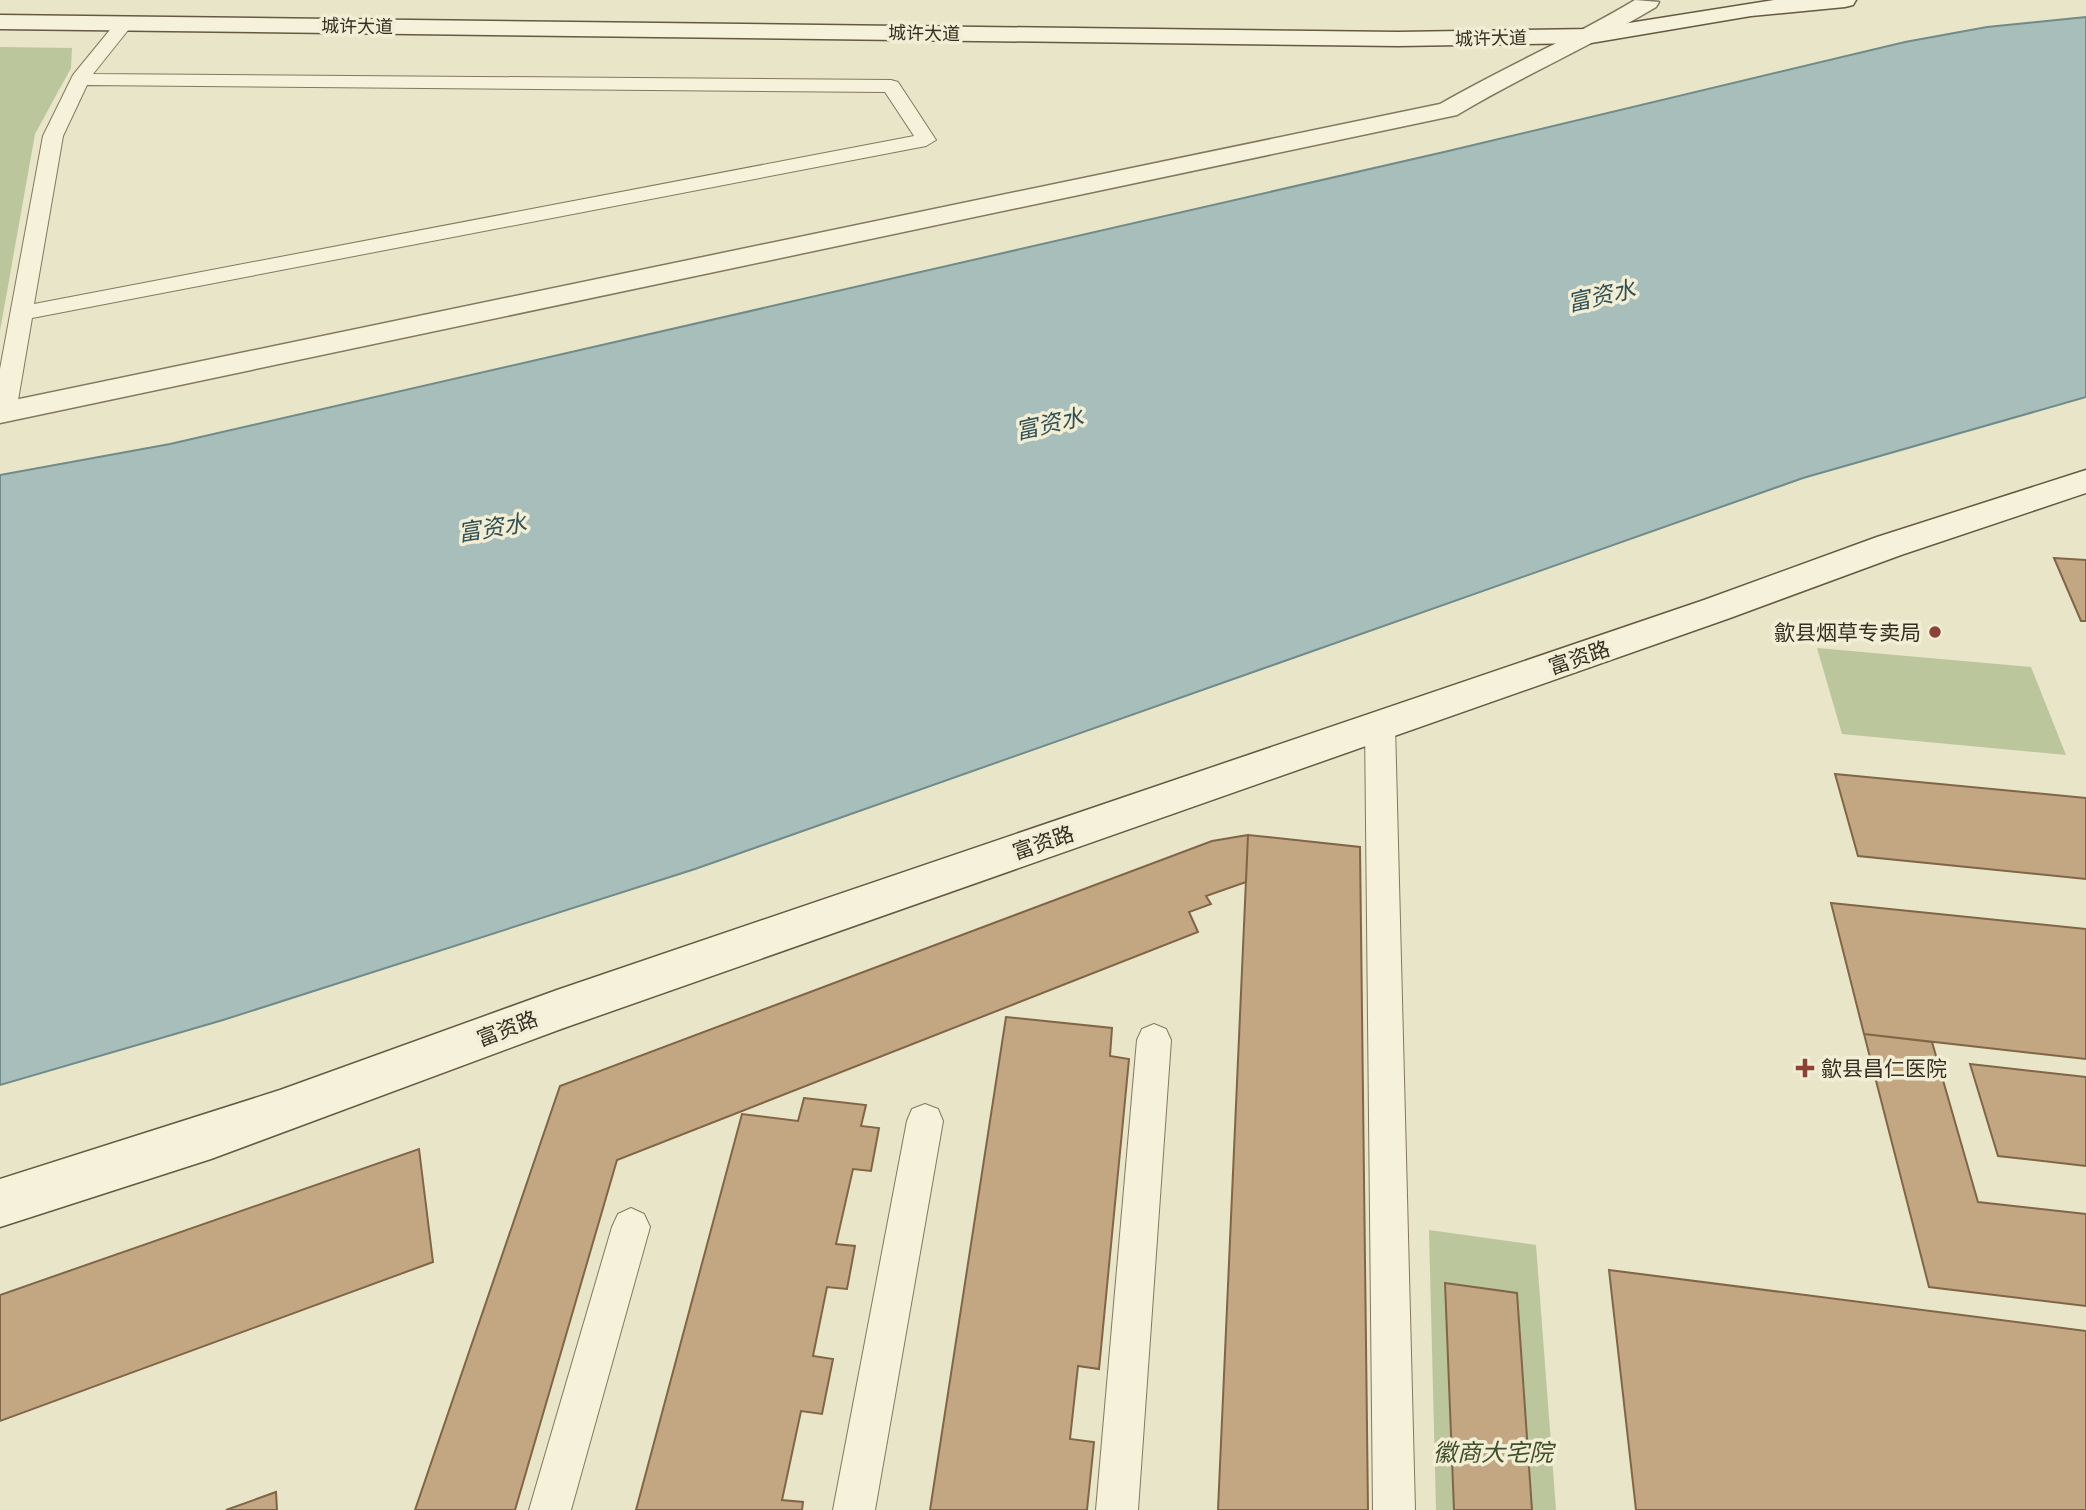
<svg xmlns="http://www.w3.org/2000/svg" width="2086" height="1510" viewBox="0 0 2086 1510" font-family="'IBM Plex Serif','Noto Sans SC',serif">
	<rect width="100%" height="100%" fill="#e9e5c8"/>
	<path fill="#bbc69d" d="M 0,47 L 72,48 L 71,68 L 35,134 L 0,331 Z
		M 1817,648 L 2031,667 L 2066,755 L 1842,734 Z
		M 1429,1230 L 1536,1245 L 1556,1510 L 1436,1510 Z"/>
	<path fill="#a8bebb" stroke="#708b89" stroke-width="2" d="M 2086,17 L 2086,397 L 1803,478 L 695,869 L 223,1020 L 0,1085 L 0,475 L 170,444 L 1444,152 L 1905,42 L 1987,27 Z"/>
	<path fill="#c3a782" stroke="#806647" stroke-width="2" d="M 2054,558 L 2086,560 L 2086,621 L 2081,621 Z
		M 1835,774 L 2086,798 L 2086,879 L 1858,856 Z
		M 1248,835 L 1246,882 L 1206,896 L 1211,904 L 1189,912 L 1198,932 L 617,1160 L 515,1510 L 415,1510 L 560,1086 L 1212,841 Z
		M 1248,835 L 1360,847 L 1368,1510 L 1218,1510 Z
		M 1831,903 L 2086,929 L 2086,1059 L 1864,1034 Z
		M 1006,1017 L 1112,1028 L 1110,1056 L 1129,1059 L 1099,1369 L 1078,1366 L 1070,1439 L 1094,1442 L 1087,1510 L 930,1510 Z
		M 1864,1034 L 1932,1042 L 1978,1202 L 2086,1214 L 2086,1306 L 1929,1287 Z
		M 1970,1064 L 2086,1077 L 2086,1166 L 1998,1156 Z
		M 804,1098 L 866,1105 L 861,1126 L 879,1128 L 871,1171 L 853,1169 L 836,1244 L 855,1246 L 847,1289 L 827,1287 L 813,1356 L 833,1359 L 822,1414 L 801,1411 L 782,1500 L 803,1502 L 802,1510 L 636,1510 L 742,1114 L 798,1121 Z
		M 419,1149 L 433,1262 L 0,1421 L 0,1295 Z
		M 1609,1270 L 2086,1331 L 2086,1510 L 1636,1510 Z
		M 1445,1283 L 1517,1293 L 1532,1510 L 1454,1510 Z
		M 276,1492 L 277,1510 L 226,1510 Z"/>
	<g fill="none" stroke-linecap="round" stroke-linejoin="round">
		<g stroke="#83785f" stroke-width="2">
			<path id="lane" d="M 124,19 L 133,24 L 93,74 L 891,80 L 898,82 L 936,140 L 926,146 L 32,318 L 16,412 L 13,418 L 0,419 L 0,369 L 43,136 L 73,75 L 118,20 ZM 87,85 L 885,92 L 914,136 L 34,304 L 63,136 Z
				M 1380,714 L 1390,717 L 1395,725 L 1415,1510 L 1373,1510 L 1365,725 L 1370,717 Z
				M 1154,1024 L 1166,1029 L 1171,1040 L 1138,1510 L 1096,1510 L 1137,1040 L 1142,1029 Z
				M 925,1104 L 938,1109 L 943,1121 L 875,1510 L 833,1510 L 907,1121 L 912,1109 Z
				M 631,1208 L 644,1214 L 650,1227 L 571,1510 L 529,1510 L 612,1227 L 618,1214 Z"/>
		</g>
		<g stroke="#83785f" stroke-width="3">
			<path id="street" d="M 1635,0 L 1659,2 L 1656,7 C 1591,46 1522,76 1457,115 L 0,423 L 0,403 L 1440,104 C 1504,67 1572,38 1635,0 Z"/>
		</g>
		<g stroke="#655942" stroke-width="3">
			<path id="secondary" d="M 1774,0 L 1856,0 L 1853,5 L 1845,7 L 1751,16 L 1591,43 L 1398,46 L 0,29 L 0,15 L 1398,32 L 1591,29 Z
				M 2086,470 L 2086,493 L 1901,555 L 1730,618 L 561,1029 L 211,1159 L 0,1227 L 0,1179 L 280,1090 L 557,990 L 1704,600 L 1877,537 Z"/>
		</g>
		<use href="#lane" fill="#f5f1da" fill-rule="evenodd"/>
		<use href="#street" fill="#f5f1da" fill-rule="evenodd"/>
		<use href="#secondary" fill="#f5f1da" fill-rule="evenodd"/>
	</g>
	<g fill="#8c4236" stroke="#f2eed6" stroke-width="2.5">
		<circle cx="1935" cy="632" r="7"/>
		<path d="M1801.5 1057.5h7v7h7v7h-7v7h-7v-7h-7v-7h7z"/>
	</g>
	<g text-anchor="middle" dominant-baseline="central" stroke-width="7" stroke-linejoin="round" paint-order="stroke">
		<g font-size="18" fill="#352e21" stroke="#f2eed6">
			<text transform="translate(357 26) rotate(1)">城许大道</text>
			<text transform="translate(924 33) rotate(1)">城许大道</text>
			<text transform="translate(1491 38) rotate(-1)">城许大道</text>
		</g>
		<g font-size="21" fill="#352e21" stroke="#f2eed6" text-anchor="end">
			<text x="1921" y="632">歙县烟草专卖局</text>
			<text x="1821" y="1068" text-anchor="start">歙县昌仁医院</text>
		</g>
		<g font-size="21" fill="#352e21" stroke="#f2eed6">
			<text transform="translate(1579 657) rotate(-19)">富资路</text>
			<text transform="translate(1043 842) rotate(-19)">富资路</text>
			<text transform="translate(507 1028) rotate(-21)">富资路</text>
		</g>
		<g font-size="23" font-style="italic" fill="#325053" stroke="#f2eed6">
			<text transform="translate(1601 295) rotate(-13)">富资水</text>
			<text transform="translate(1049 423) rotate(-13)">富资水</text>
			<text transform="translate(492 527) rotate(-9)">富资水</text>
		</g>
		<g font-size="24" font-style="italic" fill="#40502a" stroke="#f2eed6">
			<text x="1493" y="1452">徽商大宅院</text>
		</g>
	</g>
</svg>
